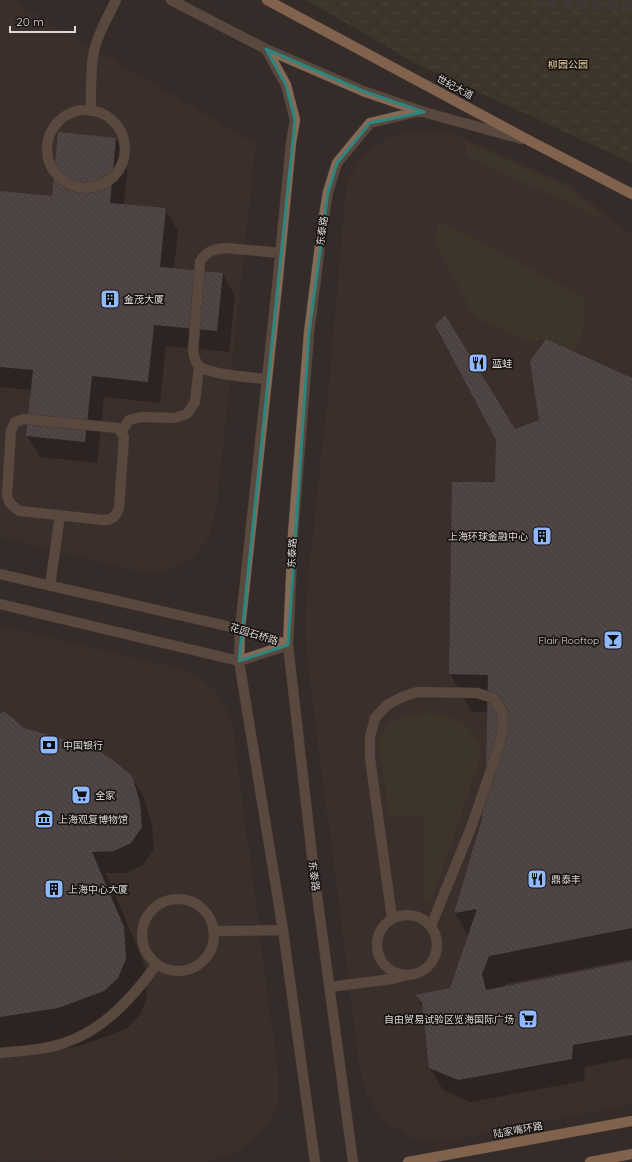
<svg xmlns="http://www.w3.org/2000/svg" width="632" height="1162" viewBox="0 0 632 1162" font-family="Quicksand,'Noto Sans SC',sans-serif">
	<defs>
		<pattern id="forest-crowns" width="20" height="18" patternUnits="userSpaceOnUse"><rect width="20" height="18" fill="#4a402a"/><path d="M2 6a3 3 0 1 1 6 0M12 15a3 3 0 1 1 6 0" fill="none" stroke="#645b48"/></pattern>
		<pattern id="building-back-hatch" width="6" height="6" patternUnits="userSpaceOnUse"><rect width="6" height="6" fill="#695d5f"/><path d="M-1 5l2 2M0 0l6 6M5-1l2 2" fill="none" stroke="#7e7475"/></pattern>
	</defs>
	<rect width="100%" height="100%" fill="#352b29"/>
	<path fill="#44332f" d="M 0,0 L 11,0 L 256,144 L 216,511 L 208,539 L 191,559 L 168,571 L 142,572 L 0,537 Z
		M 407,132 L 450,132 L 570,185 L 632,235 L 632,1104 L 458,1139 L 430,1142 L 407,1136 L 382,1120 L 368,1097 L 360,1071 L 307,657 L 305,621 L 307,587 L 329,385 L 345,196 L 347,184 L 361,158 L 388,137 Z
		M 0,626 L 178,668 L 198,676 L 215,690 L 227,709 L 233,728 L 279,1080 L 278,1108 L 261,1132 L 235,1153 L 206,1162 L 0,1161 Z"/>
	<path fill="#4a402a" d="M 464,141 L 568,187 L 607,221 L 469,157 Z
		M 439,221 L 584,297 L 585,326 L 574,351 L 546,339 L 529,341 L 474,317 L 435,241 Z
		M 429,713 L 451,718 L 463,723 L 471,732 L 479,743 L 481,756 L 431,902 L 423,901 L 425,817 L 389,816 L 380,751 L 380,738 L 386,726 L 396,719 L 406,716 Z"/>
	<path fill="url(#forest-crowns)" d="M 306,0 L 632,0 L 632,163 L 415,63 Z"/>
	<path fill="#0007" d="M 116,139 L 128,161 L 124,205 L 165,209 L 178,231 L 174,269 L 223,274 L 235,296 L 229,352 L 166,346 L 160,403 L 104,397 L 97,463 L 40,457 L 27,436 L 32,390 L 0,387 L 0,192 L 53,198 Z
		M 632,379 L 632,959 L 506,984 L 504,987 L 632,962 L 632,1058 L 585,1067 L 584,1081 L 470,1102 L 443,1090 L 430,1068 L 424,1009 L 416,996 L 451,988 L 469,937 L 455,913 L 483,819 L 488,712 L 472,712 L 450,674 L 497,483 L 514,431 L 540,421 Z
		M 0,714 L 23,729 L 131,776 L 144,798 L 152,824 L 154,849 L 143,865 L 127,873 L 106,873 L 145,966 L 147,998 L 139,1016 L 126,1029 L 80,1046 L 22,1055 L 0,1055 Z"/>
	<path fill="url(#building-back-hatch)" d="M 58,132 L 116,138 L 110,203 L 166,208 L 160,267 L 223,273 L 217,331 L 154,325 L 148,382 L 92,376 L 85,442 L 26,436 L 33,370 L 0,367 L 0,191 L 52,196 Z
		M 445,315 L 515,429 L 539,420 L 530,361 L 546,339 L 632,378 L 632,928 L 489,956 L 482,974 L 486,990 L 632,961 L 632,1035 L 573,1045 L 572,1059 L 458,1080 L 429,1068 L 422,1003 L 415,995 L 450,988 L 477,909 L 454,913 L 482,819 L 486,763 L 488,675 L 449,674 L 452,482 L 495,482 L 496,440 L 435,325 Z
		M 5,712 L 24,728 L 94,748 L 114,761 L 132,776 L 140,802 L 142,827 L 131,843 L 114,851 L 92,852 L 124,927 L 126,959 L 118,978 L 104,991 L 58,1008 L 0,1017 L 0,713 Z"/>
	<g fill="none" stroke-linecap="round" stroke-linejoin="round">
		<path stroke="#4e4543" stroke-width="10" stroke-dasharray="10 5" stroke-linecap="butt" d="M 532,0 L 593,5 L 632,6"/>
		<g stroke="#504745" stroke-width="11">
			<path id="minor" d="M 171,0 L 266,49 L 363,91 L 421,111
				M 266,49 L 286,85 L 295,120 L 291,143 L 278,277 L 240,629 L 239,661 L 283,930 L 315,1162
				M47 149a39 39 0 1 1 78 0a39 39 0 1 1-78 0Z
				M 91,111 C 91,91 90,70 94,51 C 98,33 108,17 116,0
				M 266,379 C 251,377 209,375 199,366 C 195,362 194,357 193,351 L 200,262 C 206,251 214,249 226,248 L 280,253
				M 24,419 L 118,428 L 124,437 L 119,508 C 116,517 112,520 103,520 L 20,511 C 12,506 8,503 7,494 L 11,430 L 15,422 Z
				M 121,432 L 129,420 L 142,417 L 174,418 L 187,414 L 195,402 L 199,366
				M 0,574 L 240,629 L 288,645
				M 50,586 L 60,515
				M 0,604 L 239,661 L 288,645
				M142 935a36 36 0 1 1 72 0a36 36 0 1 1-72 0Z
				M377 945a30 30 0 1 1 60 0a30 30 0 1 1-60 0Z
				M 392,918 L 370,758 L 370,737 L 375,718 L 387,705 L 402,697 L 417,692 L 477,693 L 493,698 L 502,711 L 503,728 L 499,746 L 472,825 L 431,926
				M 213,931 L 283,930
				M 329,987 L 392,979 L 404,976
				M 0,1053 C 21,1051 44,1050 64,1043 C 104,1030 133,997 157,964
				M 353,1162 L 314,873 L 288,645 L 293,534 L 309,333 L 323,222 L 328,192 L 337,163 L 370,123 L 420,111 L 522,139"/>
		</g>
		<g stroke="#504745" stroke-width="11">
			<path id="major" d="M 267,0 L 532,142 L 632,194
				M 408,1162 L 632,1121
				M 590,1162 L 632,1154"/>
		</g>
		<use href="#minor" stroke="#856b55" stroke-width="10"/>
		<use href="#major" stroke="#dda779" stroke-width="10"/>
	</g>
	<path d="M0 0H632V1162H0ZM 266,49 L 363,91 L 424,112 L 370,123 L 337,163 L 328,192 L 309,333 L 288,645 L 239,661 L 295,120 L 286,85 Z" fill="#352b29" fill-opacity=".55" fill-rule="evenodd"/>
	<path fill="none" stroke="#2e857e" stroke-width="3" stroke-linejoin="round" d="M 266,49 L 363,91 L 424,112 L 370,123 L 337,163 L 328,192 L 309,333 L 288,645 L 239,661 L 295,120 L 286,85 Z"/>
	<defs>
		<g id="building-square" transform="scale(1)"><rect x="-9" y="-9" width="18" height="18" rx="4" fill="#90b8fd" stroke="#191514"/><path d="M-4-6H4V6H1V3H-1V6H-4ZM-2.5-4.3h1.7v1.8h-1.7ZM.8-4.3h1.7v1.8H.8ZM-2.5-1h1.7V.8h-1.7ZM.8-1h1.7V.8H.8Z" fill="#111"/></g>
		<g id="restaurant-square" transform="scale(1)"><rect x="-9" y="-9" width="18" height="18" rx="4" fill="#90b8fd" stroke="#191514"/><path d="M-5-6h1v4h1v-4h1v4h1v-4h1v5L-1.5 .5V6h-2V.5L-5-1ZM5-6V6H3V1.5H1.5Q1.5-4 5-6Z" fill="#111"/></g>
		<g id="bar-square" transform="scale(1)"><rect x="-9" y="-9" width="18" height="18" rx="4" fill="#90b8fd" stroke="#191514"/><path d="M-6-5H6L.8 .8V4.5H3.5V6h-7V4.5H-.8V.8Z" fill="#111"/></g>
		<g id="bank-square" transform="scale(1)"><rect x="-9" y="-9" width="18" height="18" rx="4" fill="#90b8fd" stroke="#191514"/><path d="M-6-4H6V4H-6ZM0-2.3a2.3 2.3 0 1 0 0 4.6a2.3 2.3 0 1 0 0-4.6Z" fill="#111"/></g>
		<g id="supermarket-square" transform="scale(1)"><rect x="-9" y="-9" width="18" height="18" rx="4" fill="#90b8fd" stroke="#191514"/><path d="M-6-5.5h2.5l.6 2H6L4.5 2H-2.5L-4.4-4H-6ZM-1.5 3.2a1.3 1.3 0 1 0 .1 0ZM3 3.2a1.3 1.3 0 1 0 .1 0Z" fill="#111"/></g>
		<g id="museum-square" transform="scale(1)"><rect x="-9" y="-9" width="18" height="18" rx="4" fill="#90b8fd" stroke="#191514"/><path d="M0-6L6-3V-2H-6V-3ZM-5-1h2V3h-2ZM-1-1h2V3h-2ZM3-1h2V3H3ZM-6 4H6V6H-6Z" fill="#111"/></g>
	</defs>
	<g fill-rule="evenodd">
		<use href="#building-square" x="110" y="299"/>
		<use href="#restaurant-square" x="478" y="363"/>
		<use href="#building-square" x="542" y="536"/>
		<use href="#bar-square" x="613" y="640"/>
		<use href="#bank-square" x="49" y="745"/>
		<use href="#supermarket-square" x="81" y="795"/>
		<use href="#museum-square" x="44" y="819"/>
		<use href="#restaurant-square" x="537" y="879"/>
		<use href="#building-square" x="54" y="889"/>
		<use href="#supermarket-square" x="528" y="1019"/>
	</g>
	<g text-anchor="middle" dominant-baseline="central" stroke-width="3.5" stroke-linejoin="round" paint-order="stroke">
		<g font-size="10" fill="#e5ce99" stroke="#191514">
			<text x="568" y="64">柳园公园</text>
		</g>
		<g font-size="10" fill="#ded7d6" stroke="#191514">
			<text transform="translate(455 87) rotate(28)">世纪大道</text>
			<text transform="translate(322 231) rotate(-82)">东泰路</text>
			<text transform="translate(292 553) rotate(-87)">东泰路</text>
			<text transform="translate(254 634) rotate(17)">花园石桥路</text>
			<text transform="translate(314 876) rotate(83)">东泰路</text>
			<text transform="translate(518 1130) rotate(-10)">陆家嘴环路</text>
		</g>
		<g font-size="10" fill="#ded7d6" stroke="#191514" text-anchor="start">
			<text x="124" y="299">金茂大厦</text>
			<text x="492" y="363">蓝蛙</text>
			<text x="528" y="536" text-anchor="end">上海环球金融中心</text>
			<text x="599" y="640" text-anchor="end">Flair Rooftop</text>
			<text x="63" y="745">中国银行</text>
			<text x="95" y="795">全家</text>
			<text x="58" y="819">上海观复博物馆</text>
			<text x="551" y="879">鼎泰丰</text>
			<text x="68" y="889">上海中心大厦</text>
			<text x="514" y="1019" text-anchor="end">自由贸易试验区览海国际广场</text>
		</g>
	</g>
	<path d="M10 26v6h65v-6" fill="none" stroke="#ded7d6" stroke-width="2"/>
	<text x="16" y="26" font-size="12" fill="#ded7d6" stroke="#191514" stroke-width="3" paint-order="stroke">20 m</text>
</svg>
